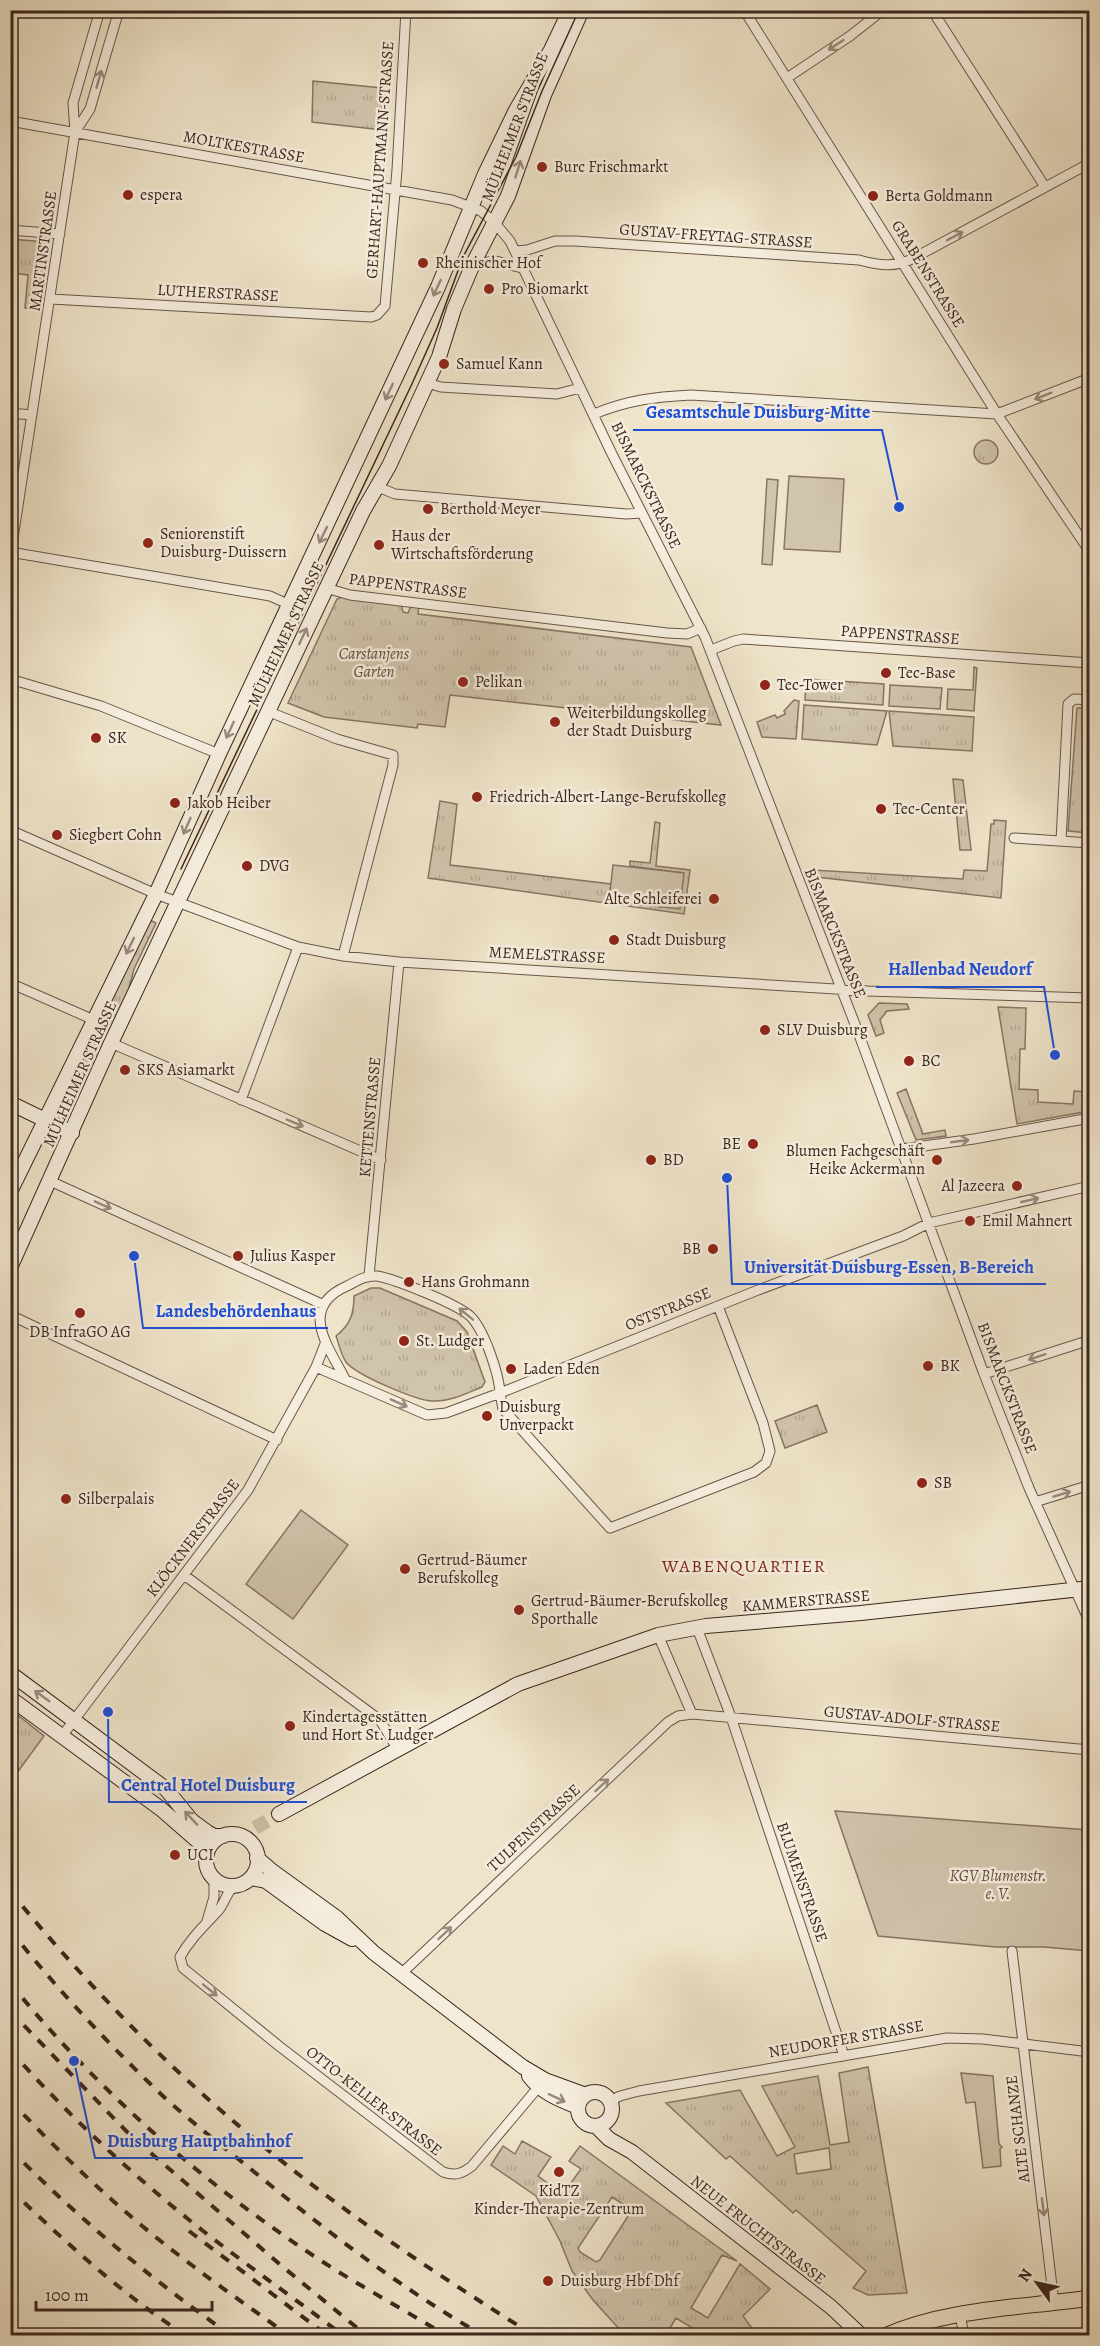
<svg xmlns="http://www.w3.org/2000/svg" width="1100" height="2346" viewBox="0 0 1100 2346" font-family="Alegreya,serif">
	<defs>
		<pattern id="grass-tufts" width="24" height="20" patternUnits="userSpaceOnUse" patternTransform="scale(1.5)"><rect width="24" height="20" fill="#d0c4ac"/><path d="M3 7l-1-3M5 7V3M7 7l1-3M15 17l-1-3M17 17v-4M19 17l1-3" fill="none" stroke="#b4a893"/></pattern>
	</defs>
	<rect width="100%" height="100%" fill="#efe4ca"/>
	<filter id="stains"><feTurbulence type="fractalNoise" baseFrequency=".00333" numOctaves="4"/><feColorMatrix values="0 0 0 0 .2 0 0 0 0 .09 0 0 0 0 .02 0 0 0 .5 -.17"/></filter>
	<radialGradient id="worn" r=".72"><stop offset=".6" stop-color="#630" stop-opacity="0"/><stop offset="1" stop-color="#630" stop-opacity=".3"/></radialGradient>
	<path fill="url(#grass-tufts)" stroke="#867564" stroke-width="1.5" fill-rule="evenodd" d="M 313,81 L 382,88 L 382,130 L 312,122 Z
		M 10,239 L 46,242 L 39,309 L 25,308 L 28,275 L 11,273 Z
		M974 452a12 12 0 1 1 24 0a12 12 0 1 1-24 0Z
		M 342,597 L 401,604 L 403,612 L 408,613 L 411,606 L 419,605 L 418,614 L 691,647 L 721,725 L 450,695 L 445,727 L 418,724 L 417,728 L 324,717 L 288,703 L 337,599 Z
		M 974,667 L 977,668 L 974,711 L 947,709 L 948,689 L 973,690 Z
		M 806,679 L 884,684 L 883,705 L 805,700 Z
		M 890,685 L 942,688 L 940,709 L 889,706 Z
		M 794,700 L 799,701 L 796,739 L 762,737 L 757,722 L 775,715 L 777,718 L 785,714 L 784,711 Z
		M 804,705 L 887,711 L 877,745 L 802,739 Z
		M 1077,708 L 1089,708 L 1089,833 L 1068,831 Z
		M 889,711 L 974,717 L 972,751 L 893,746 Z
		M 953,779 L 963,780 L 971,850 L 960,850 Z
		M 440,801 L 457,804 L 450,865 L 611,884 L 609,901 L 684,873 L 630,866 L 630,861 L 650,863 L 655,822 L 660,823 L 656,866 L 690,870 L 684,914 L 428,878 Z
		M 994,820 L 1006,821 L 1001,898 L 816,877 L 813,870 L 963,879 L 964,870 L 987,871 L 991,824 L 994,824 Z
		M 150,920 L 156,923 L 134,969 L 128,992 L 77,1106 L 61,1099 Z
		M 879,1003 L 907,1004 L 909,1009 L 887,1011 L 880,1020 L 884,1033 L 876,1036 L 868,1015 Z
		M 998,1007 L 1026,1008 L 1025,1049 L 1020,1049 L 1019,1089 L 1038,1090 L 1038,1102 L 1073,1104 L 1074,1091 L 1089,1092 L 1089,1111 L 1017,1124 Z
		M 906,1089 L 923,1134 L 945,1130 L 946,1136 L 916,1140 L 897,1093 Z
		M 371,1288 L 380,1288 L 457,1321 L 467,1332 L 485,1382 L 482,1387 C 467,1393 450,1402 433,1401 C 417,1401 356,1375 346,1362 C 341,1355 339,1344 336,1336 C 350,1325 354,1314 354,1296 Z
		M 817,1405 L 827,1432 L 785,1448 L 775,1421 Z
		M 10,1709 L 44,1736 L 11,1781 L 10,1781 Z
		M 868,2067 L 907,2293 L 868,2295 L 853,2288 L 866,2271 L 796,2210 L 793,2213 L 730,2156 L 726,2159 L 666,2103 L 740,2090 L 777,2156 L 795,2147 L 762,2086 L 818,2076 L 830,2145 L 849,2142 L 839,2073 ZM 829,2148 L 831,2169 L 797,2174 L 794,2154 Z
		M 522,2141 L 551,2157 L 538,2176 L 563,2194 L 581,2169 L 569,2161 L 580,2146 L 737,2261 L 722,2255 L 691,2308 L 708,2318 L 740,2264 L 770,2289 L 743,2316 L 754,2331 L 747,2335 L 704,2335 L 676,2318 L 666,2335 L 628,2335 L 621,2331 L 593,2300 L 572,2271 L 560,2241 L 536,2196 L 491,2165 L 503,2146 L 515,2154 ZM 612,2197 L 632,2210 L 600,2260 L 596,2262 L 580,2252 L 578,2248 Z"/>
	<path fill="#d0c4ac" stroke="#867564" stroke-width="1.5" d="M 789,476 L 844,479 L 840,552 L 784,549 Z
		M 767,479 L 778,480 L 772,565 L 762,564 Z
		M 613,865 L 684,873 L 680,909 L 609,901 Z
		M 301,1510 L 348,1545 L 293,1619 L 246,1584 Z
		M 835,1811 L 1089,1830 L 1089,1951 L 1044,1947 L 996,1947 L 878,1936 Z
		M 961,2073 L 993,2076 L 999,2144 L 1002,2147 L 1000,2149 L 1001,2166 L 983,2168 L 975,2102 L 966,2103 Z"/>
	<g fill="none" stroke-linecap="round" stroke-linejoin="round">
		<path stroke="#cbbea7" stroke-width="14" stroke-dasharray="14 7" stroke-linecap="butt" d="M 255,1828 L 279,1814"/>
		<g stroke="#685648" stroke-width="11">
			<path id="street" d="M 744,10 L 997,414 L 1090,552
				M 932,10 L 1045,187
				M 787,78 L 850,36 L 883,10
				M 10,121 L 452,200 L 481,211 L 495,223 L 510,241 L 612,454 L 705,637 L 858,1032 L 984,1374 L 1029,1488 L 1090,1623
				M 75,132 L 90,109 L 119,10
				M 10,230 L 60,234
				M 515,251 L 527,250 L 555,241 L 575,241 L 859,260 C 877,265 894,268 912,259 L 1090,163
				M 473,264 L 496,261 L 522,268
				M 51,299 L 371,317 L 377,315 L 385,306 L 397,170 L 406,10
				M 427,383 L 441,387 L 557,394 L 580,388
				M 10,413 L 32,415
				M 594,414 C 628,400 654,397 691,395 L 997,414 L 1090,378
				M 378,487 L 395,494 L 626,514 L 642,513
				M 10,552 L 270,596 L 290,605
				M 10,558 L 75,132 L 73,103 L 100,10
				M 326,588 L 350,595 L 667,633 L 687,634 L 701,628
				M 711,650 L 734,641 L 743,639 L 1090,663
				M 10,679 L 101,706 L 219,754
				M 267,711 L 337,739 L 393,755 L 393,765 L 343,956
				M 10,830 L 156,894 L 298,947 L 343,956 L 399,962 L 868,991 L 1090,998
				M 1014,838 L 1090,843
				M 1061,841 L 1068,704 L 1074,699 L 1090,700
				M 10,983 L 94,1020
				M 111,1043 L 381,1160
				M 241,1100 L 298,947
				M 902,1149 L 974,1139 L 1090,1118
				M 50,1181 L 324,1305
				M 369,1276 L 399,962
				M 718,1306 L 763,1423 L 770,1451 L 766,1463 L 754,1472 L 610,1528 L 503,1409 L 500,1393 L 758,1290 L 903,1236 L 929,1223 L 1090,1186
				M 10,1315 L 277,1440
				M 316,1367 L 427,1415 L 446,1413 L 500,1393 C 499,1374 484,1329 470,1316 C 457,1304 395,1279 377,1276 C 366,1275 357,1281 347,1286 C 297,1308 329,1347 345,1379
				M 984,1374 L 1090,1340
				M 1035,1502 L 1090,1485
				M 184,1575 L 380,1720 L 398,1750
				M 697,1628 L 731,1717 L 844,2056
				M 658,1635 L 692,1714 L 1090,1750
				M 62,1736 L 248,1490 L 316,1367 L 325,1344
				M 234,1886 C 226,1893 225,1903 218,1911 C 204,1926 190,1939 180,1957 L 183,1968 L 279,2046 L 443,2172 C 455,2176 462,2174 472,2166 L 541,2084
				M 207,1921 L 214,1897 L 214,1879
				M 1012,1951 L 1054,2303
				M 402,1973 L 668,1722 L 678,1716 L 692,1714
				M 610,2101 L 620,2096 L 639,2091 L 947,2038 L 983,2039 L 1090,2052
				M 960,2314 L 964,2336"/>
		</g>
		<g stroke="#3b261c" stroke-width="16">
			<path id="secondary" d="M 10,1103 L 72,1133
				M 10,1192 L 156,894 L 219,754 L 438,287 L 485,174 L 516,110 L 551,50 L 570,10
				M 10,1268 L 111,1043 L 363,511 L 389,466 L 439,357 L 454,309 L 473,264 L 508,196 L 544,95 L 582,10
				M 10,1673 L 166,1789 L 192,1821 L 207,1832 L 214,1836 L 223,1836
				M 10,1698 L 161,1809 L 208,1850
				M 279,1814 L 518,1684 L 658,1635 L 706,1626 L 861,1613 L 1090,1588
				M206 1860a26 26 0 1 1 52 0a26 26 0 1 1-52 0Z
				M 257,1858 L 272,1871 L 337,1918 L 374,1953 L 523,2067 L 545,2080 L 586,2095
				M 251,1878 L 266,1881 L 325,1924 L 352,1939
				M 529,2076 C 542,2093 558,2099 578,2107
				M578 2109a17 17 0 1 1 34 0a17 17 0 1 1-34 0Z
				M 597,2127 L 609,2139 L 632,2152 L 831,2307 L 862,2336"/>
		</g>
		<g stroke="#3b261c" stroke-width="17">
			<path id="primary" d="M 885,2336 C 948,2308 1022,2308 1090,2298"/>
		</g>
		<use href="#street" stroke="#f5eddd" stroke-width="9"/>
		<use href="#secondary" stroke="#f5eddd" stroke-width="14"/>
		<use href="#primary" stroke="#efe4ca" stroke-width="15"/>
		<path stroke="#3b261c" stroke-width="1.5" d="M 181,869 L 411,386 L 437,328 L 463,257 L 516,157 L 542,91 L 579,10"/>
		<path stroke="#3b261c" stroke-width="4" stroke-dasharray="10 10" stroke-linecap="butt" d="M 10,1891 C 81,1978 159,2059 245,2131 C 335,2207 434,2273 535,2336
			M 10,1930 C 57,1989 109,2045 164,2097 C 197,2127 234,2155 269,2184 C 337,2239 407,2292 484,2336
			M 10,1983 C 102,2096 214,2193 337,2271 C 373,2293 411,2314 447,2336
			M 10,2011 L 130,2135 L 283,2267 L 367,2336
			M 10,2050 C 66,2113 128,2171 193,2223 C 242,2262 294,2298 344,2336
			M 10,2100 C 66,2160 127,2217 193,2266 C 224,2290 257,2312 289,2336
			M 10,2149 C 79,2219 152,2280 232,2336
			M 10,2189 C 64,2241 124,2296 187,2336
			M 189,2231 L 328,2336"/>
	</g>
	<defs><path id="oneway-shaft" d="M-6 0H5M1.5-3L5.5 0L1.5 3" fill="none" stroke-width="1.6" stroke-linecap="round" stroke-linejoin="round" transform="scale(1.5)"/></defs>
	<g stroke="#988a7c">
		<use href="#oneway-shaft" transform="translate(836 45) rotate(147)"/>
		<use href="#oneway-shaft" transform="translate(99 79) rotate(-74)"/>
		<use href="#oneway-shaft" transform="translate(518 169) rotate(-73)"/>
		<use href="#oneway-shaft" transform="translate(955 236) rotate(-28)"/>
		<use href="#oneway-shaft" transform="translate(437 288) rotate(115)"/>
		<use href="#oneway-shaft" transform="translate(389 392) rotate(115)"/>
		<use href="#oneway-shaft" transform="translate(1043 396) rotate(158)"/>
		<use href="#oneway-shaft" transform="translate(323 535) rotate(116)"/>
		<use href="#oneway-shaft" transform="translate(303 636) rotate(-65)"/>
		<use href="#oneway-shaft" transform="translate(230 730) rotate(115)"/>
		<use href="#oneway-shaft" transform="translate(187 826) rotate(114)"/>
		<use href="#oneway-shaft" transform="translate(130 946) rotate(116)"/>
		<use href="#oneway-shaft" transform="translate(295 1123) rotate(23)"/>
		<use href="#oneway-shaft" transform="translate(960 1141) rotate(-8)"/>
		<use href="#oneway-shaft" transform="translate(1030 1200) rotate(-13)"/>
		<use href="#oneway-shaft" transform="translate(103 1205) rotate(24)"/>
		<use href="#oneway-shaft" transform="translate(466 1314) rotate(-141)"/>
		<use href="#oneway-shaft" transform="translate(1037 1357) rotate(162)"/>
		<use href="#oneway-shaft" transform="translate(399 1403) rotate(24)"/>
		<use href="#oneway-shaft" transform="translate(1062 1494) rotate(-17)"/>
		<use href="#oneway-shaft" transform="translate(42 1696) rotate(-144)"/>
		<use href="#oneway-shaft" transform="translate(602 1785) rotate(-43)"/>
		<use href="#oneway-shaft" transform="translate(191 1818) rotate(-133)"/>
		<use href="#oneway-shaft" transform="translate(445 1933) rotate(-43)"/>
		<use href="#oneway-shaft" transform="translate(210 1990) rotate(39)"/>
		<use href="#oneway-shaft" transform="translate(557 2098) rotate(25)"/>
		<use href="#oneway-shaft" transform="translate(1043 2207) rotate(83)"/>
	</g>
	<g fill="#8f2418" stroke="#f5eddd" stroke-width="2">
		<circle cx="542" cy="167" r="6"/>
		<circle cx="128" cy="195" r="6"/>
		<circle cx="873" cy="196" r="6"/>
		<circle cx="423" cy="263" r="6"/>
		<circle cx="489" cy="289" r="6"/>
		<circle cx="444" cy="364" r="6"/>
		<circle cx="428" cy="509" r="6"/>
		<circle cx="148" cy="543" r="6"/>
		<circle cx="379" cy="545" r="6"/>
		<circle cx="886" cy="673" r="6"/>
		<circle cx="463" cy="682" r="6"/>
		<circle cx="765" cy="685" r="6"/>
		<circle cx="555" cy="722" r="6"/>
		<circle cx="96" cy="738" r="6"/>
		<circle cx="477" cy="797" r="6"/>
		<circle cx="175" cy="803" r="6"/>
		<circle cx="881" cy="809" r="6"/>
		<circle cx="57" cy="835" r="6"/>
		<circle cx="247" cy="866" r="6"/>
		<circle cx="714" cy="899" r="6"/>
		<circle cx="614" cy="940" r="6"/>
		<circle cx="765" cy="1030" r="6"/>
		<circle cx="909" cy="1061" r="6"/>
		<circle cx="125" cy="1070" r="6"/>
		<circle cx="753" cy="1144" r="6"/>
		<circle cx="651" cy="1160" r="6"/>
		<circle cx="937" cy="1160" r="6"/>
		<circle cx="1017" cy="1186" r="6"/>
		<circle cx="970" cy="1221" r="6"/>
		<circle cx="713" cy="1249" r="6"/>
		<circle cx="238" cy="1256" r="6"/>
		<circle cx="409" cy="1282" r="6"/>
		<circle cx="80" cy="1313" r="6"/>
		<circle cx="404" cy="1341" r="6"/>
		<circle cx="928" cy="1366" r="6"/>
		<circle cx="511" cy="1369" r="6"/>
		<circle cx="487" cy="1416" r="6"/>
		<circle cx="922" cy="1483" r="6"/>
		<circle cx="66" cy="1499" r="6"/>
		<circle cx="405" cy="1569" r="6"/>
		<circle cx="519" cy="1610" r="6"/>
		<circle cx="290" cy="1726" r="6"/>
		<circle cx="175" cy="1855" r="6"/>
		<circle cx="559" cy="2172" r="6"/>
		<circle cx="548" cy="2281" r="6"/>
	</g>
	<g text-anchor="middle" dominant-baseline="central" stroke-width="5" stroke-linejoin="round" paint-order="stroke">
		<g font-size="16" fill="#3b261c" stroke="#f5eddd">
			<text transform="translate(515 127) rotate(-69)">MÜLHEIMER STRASSE</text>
			<text transform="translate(244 147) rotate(10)">MOLTKESTRASSE</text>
			<text transform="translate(380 160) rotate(-86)">GERHART-HAUPTMANN-STRASSE</text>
			<text transform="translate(716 236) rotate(4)">GUSTAV-FREYTAG-STRASSE</text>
			<text transform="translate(43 251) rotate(-82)">MARTINSTRASSE</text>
			<text transform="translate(928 274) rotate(58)">GRABENSTRASSE</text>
			<text transform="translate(218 293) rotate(3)">LUTHERSTRASSE</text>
			<text transform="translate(646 485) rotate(64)">BISMARCKSTRASSE</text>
			<text transform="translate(408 586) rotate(7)">PAPPENSTRASSE</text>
			<text transform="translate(286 634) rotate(-65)">MÜLHEIMER STRASSE</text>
			<text transform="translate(900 635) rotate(4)">PAPPENSTRASSE</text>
			<text transform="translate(835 933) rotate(68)">BISMARCKSTRASSE</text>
			<text transform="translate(547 955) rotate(3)">MEMELSTRASSE</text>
			<text transform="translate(80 1074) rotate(-66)">MÜLHEIMER STRASSE</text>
			<text transform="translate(370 1117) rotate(-85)">KETTENSTRASSE</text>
			<text transform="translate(668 1309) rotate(-22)">OSTSTRASSE</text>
			<text transform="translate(1007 1388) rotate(69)">BISMARCKSTRASSE</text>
			<text transform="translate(193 1538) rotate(-53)">KLÖCKNERSTRASSE</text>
			<text transform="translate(806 1601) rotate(-5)">KAMMERSTRASSE</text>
			<text transform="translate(912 1719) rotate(5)">GUSTAV-ADOLF-STRASSE</text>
			<text transform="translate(534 1828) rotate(-43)">TULPENSTRASSE</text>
			<text transform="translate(802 1882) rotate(71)">BLUMENSTRASSE</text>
			<text transform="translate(846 2039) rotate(-10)">NEUDORFER STRASSE</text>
			<text transform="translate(374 2101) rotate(38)">OTTO-KELLER-STRASSE</text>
			<text transform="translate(1018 2129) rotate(-97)">ALTE SCHANZE</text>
			<text transform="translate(758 2230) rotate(38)">NEUE FRUCHTSTRASSE</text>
		</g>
		<g font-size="16" fill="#3b261c" stroke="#f5eddd" text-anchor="start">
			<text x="554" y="167">Burc Frischmarkt</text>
			<text x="140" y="195">espera</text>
			<text x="885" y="196">Berta Goldmann</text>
			<text x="435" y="263">Rheinischer Hof</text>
			<text x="501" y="289">Pro Biomarkt</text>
			<text x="456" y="364">Samuel Kann</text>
			<text x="440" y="509">Berthold Meyer</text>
			<text x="160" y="534">Seniorenstift<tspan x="160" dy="18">Duisburg-Duissern</tspan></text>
			<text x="391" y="536">Haus der<tspan x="391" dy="18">Wirtschaftsförderung</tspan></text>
			<text x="898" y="673">Tec-Base</text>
			<text x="475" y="682">Pelikan</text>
			<text x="777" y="685">Tec-Tower</text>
			<text x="567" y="713">Weiterbildungskolleg<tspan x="567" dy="18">der Stadt Duisburg</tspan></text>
			<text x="108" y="738">SK</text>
			<text x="489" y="797">Friedrich-Albert-Lange-Berufskolleg</text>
			<text x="187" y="803">Jakob Heiber</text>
			<text x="893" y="809">Tec-Center</text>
			<text x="69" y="835">Siegbert Cohn</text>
			<text x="259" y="866">DVG</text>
			<text x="702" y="899" text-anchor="end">Alte Schleiferei</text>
			<text x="626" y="940">Stadt Duisburg</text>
			<text x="777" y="1030">SLV Duisburg</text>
			<text x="921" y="1061">BC</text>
			<text x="137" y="1070">SKS Asiamarkt</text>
			<text x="741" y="1144" text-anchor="end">BE</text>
			<text x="925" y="1151" text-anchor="end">Blumen Fachgeschäft<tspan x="925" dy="18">Heike Ackermann</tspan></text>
			<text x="663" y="1160">BD</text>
			<text x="1005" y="1186" text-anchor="end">Al Jazeera</text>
			<text x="982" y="1221">Emil Mahnert</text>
			<text x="701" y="1249" text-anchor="end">BB</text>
			<text x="250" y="1256">Julius Kasper</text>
			<text x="421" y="1282">Hans Grohmann</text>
			<text x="80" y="1332" text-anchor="middle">DB InfraGO AG</text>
			<text x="416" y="1341">St. Ludger</text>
			<text x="940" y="1366">BK</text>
			<text x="523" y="1369">Laden Eden</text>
			<text x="499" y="1407">Duisburg<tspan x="499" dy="18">Unverpackt</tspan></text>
			<text x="934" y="1483">SB</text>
			<text x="78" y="1499">Silberpalais</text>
			<text x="417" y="1560">Gertrud-Bäumer<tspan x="417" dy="18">Berufskolleg</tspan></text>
			<text x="531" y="1601">Gertrud-Bäumer-Berufskolleg<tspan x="531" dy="18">Sporthalle</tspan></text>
			<text x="302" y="1717">Kindertagesstätten<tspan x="302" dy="18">und Hort St. Ludger</tspan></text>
			<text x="187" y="1855">UCI</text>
			<text x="559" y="2191" text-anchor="middle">KidTZ<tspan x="559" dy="18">Kinder-Therapie-Zentrum</tspan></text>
			<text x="560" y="2281">Duisburg Hbf Dhf</text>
		</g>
		<g font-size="16" font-style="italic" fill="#604e40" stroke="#f5eddd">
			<text x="374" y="654">Carstanjens<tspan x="374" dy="18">Garten</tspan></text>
			<text x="998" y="1876">KGV Blumenstr.<tspan x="998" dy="18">e. V.</tspan></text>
		</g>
		<g font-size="18" letter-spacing="1.5" fill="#7a1f14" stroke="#f5eddd">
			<text x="744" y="1566">WABENQUARTIER</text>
		</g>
	</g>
	<path fill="none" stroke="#1d4ed8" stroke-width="2" d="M899 507L882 430H633M1055 1055L1044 987H876M727 1178L732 1284H1046M134 1256L143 1328H328M108 1712L109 1802H307M74 2061L95 2158H303"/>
	<g fill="#1d4ed8" stroke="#f5eddd" stroke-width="2">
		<circle cx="899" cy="507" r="6"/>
		<circle cx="1055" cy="1055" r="6"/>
		<circle cx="727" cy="1178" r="6"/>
		<circle cx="134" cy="1256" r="6"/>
		<circle cx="108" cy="1712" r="6"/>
		<circle cx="74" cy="2061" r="6"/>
	</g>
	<g font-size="18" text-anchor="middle" font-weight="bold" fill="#1d4ed8" stroke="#f5eddd" stroke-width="5" stroke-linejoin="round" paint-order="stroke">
		<text x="758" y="418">Gesamtschule Duisburg-Mitte</text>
		<text x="960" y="975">Hallenbad Neudorf</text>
		<text x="889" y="1273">Universität Duisburg-Essen, B-Bereich</text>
		<text x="236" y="1317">Landesbehördenhaus</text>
		<text x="208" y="1791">Central Hotel Duisburg</text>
		<text x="199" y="2147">Duisburg Hauptbahnhof</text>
	</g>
	<rect width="1100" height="2346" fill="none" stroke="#efe4ca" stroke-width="36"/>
	<rect x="12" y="12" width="1076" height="2322" fill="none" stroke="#3b261c" stroke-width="3"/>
	<rect x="18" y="18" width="1064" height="2310" fill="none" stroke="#3b261c" stroke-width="1.5"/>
	<g transform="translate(1037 2283) rotate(303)" stroke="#f5eddd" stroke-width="4.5" paint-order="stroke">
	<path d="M0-4.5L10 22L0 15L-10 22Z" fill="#3b261c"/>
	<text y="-9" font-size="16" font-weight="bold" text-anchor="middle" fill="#3b261c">N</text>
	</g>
	<path d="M36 2301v9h176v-9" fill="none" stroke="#3b261c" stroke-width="3"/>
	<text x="45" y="2301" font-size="18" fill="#3b261c" stroke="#f5eddd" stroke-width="4.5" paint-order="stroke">100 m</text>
	<rect width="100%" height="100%" filter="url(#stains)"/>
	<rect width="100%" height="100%" fill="url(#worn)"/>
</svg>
